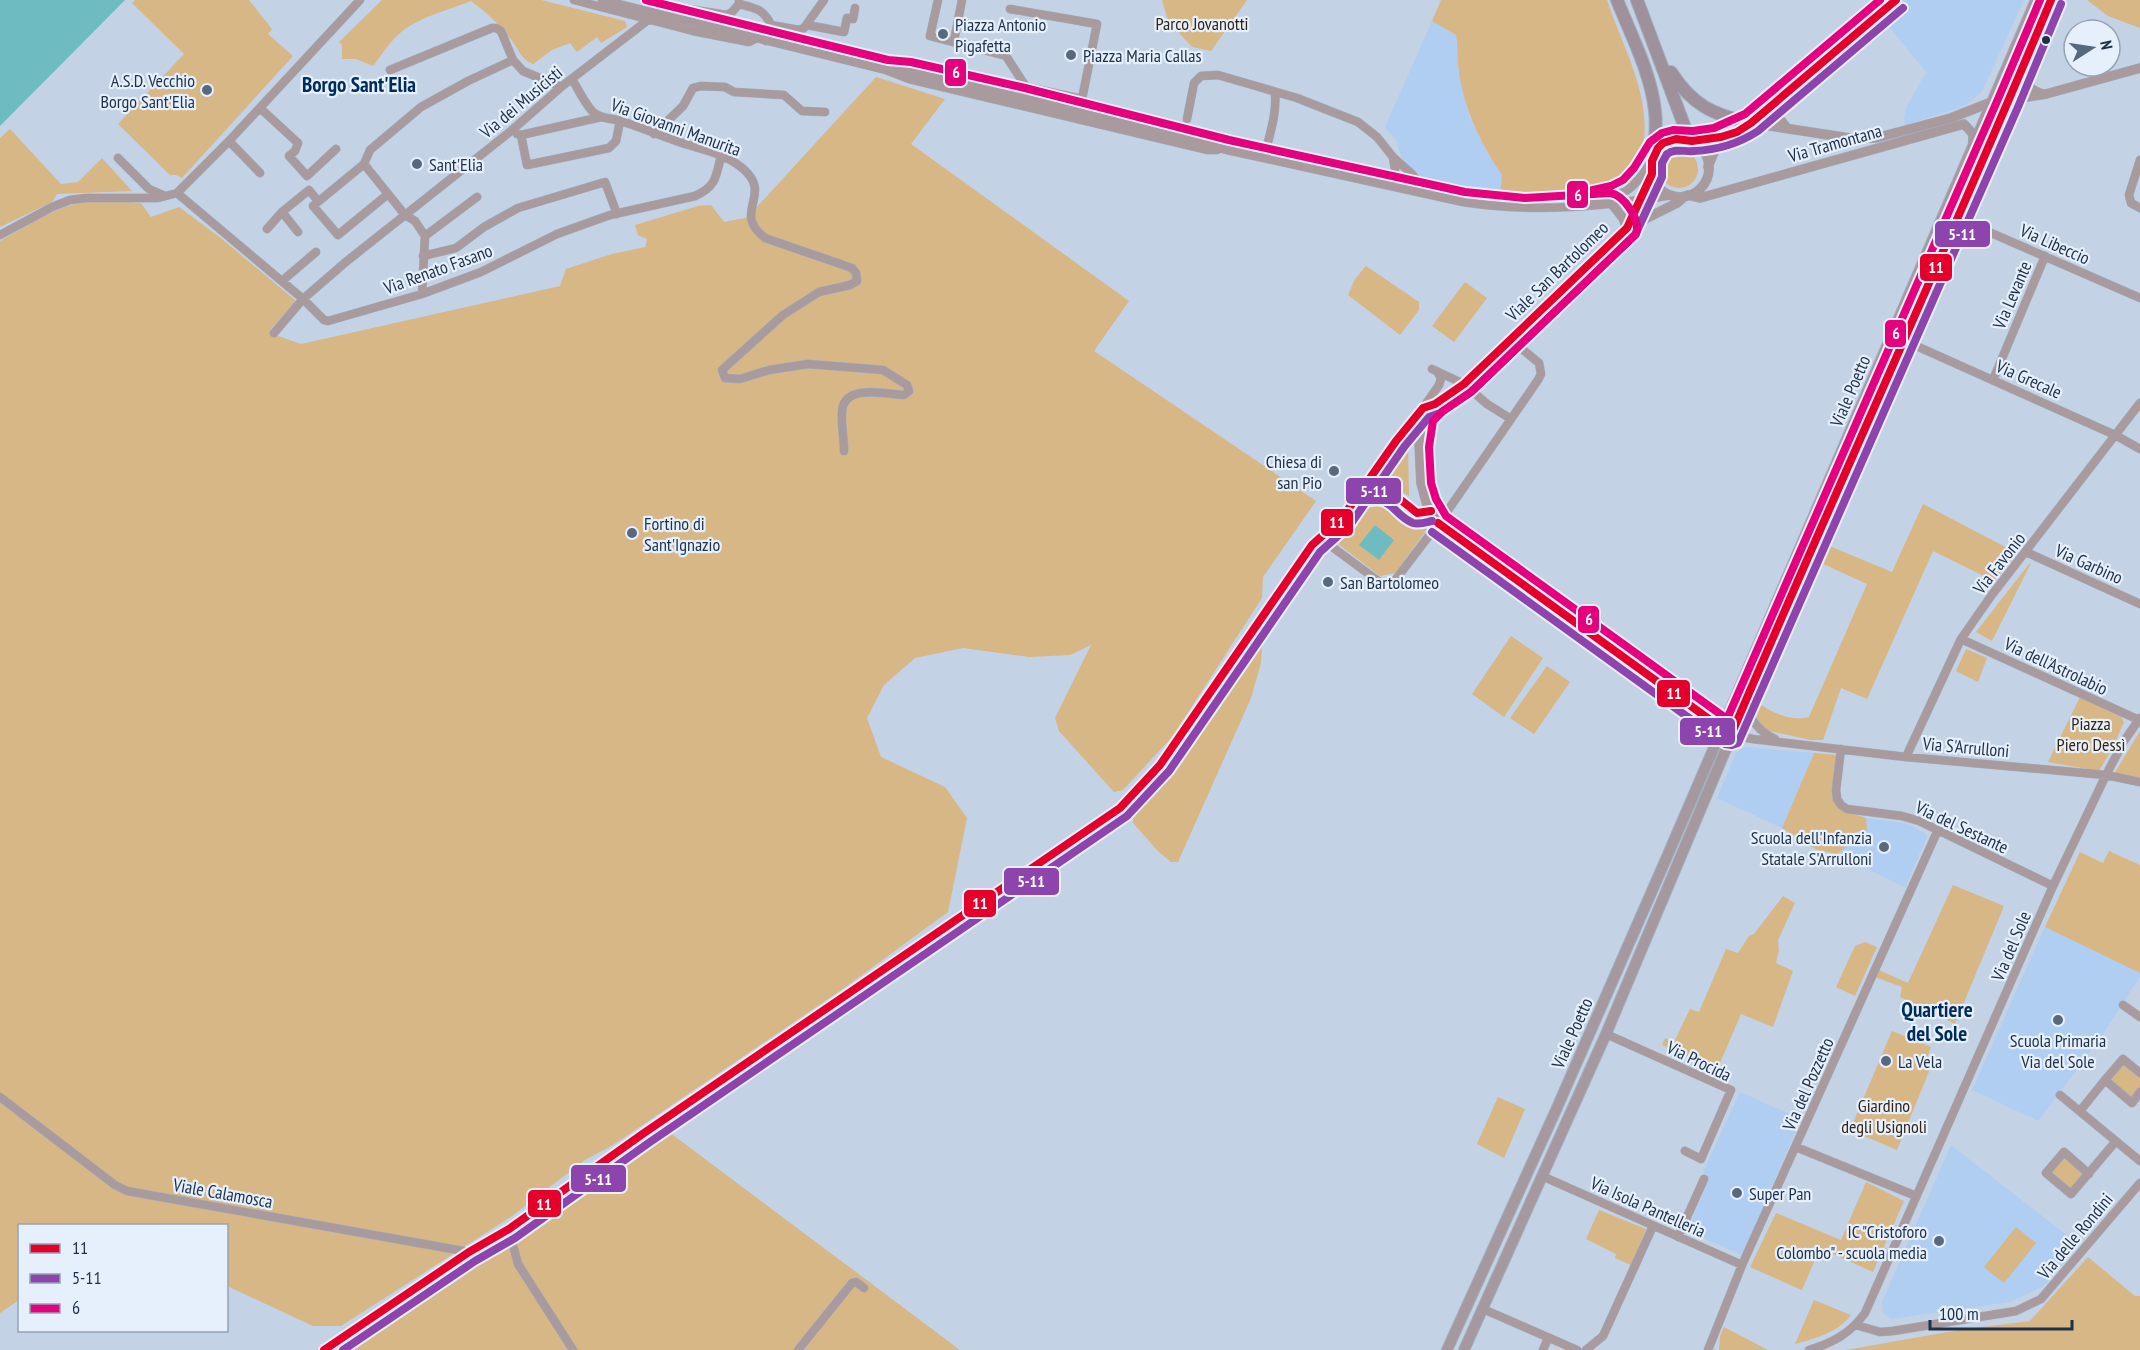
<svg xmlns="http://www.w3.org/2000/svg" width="2140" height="1350" viewBox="0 0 2140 1350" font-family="'PT Sans Narrow',sans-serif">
	<rect width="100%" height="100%" fill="#c3d2e5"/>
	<path fill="#b0cdf2" d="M 1906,0 L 2024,0 L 1982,91 L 1971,101 L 1961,107 L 1905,125 L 1904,118 L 1906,108 L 1926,72 L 1883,19 Z
		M 1432,21 L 1456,35 L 1458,63 L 1469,116 L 1488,155 L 1503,175 L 1501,188 L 1491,193 L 1452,188 L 1428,182 L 1408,165 L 1401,156 L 1397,141 L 1385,127 Z
		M 1745,747 L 1814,753 L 1782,828 L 1717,798 L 1736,753 Z
		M 1866,818 L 1905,823 L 1925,833 L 1927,837 L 1905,887 L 1837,854 L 1855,840 L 1858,831 L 1867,830 Z
		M 2045,927 L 2140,973 L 2140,976 L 2100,1039 L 2038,1121 L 1972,1090 Z
		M 1740,1092 L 1801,1119 L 1742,1255 L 1690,1232 L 1690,1225 L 1709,1179 L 1703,1172 Z
		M 1951,1145 L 2078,1244 L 2044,1286 L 2019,1298 L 2009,1302 L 1891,1319 L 1883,1313 L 1882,1302 Z"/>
	<path fill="#d6b785" d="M 135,0 L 249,0 L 272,29 L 268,34 L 293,56 L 182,178 L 176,175 L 170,175 L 118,124 L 184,54 L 132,3 Z
		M 382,0 L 541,0 L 625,21 L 627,27 L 601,43 L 597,37 L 577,52 L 570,43 L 552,50 L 533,64 C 519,58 519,48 509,37 C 498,23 486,12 471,1 C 447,11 416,17 397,36 C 388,44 381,56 373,66 L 356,59 L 342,59 L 342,45 L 339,42 Z
		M 1162,0 L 1247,0 L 1211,51 L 1192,47 L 1168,21 Z
		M 1441,0 L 1607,0 C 1629,65 1665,116 1630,184 L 1570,194 L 1491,193 L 1501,188 L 1502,175 C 1479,141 1462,105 1458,63 C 1457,54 1458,45 1456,35 L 1432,21 Z
		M 2087,0 L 2140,0 L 2140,28 L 2108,16 Z
		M 876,77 L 945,99 L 911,144 L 1129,301 L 1094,351 L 1316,501 L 1263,577 L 1262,598 L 1172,737 L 1123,790 L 1114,792 L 1059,731 L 1055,718 L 1091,645 L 1070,655 L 1029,657 L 963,648 L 915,658 L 884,685 L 867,718 L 881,757 L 945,787 L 967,818 L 948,912 L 844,988 L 613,1145 L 585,1160 L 512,1216 L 341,1326 L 313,1326 L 227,1286 L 226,1226 L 20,1226 L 19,1300 L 0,1313 L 0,241 C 24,228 48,211 75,204 C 96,198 120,201 141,203 L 151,217 L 179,207 L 222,239 L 296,301 L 270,330 L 278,336 L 301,344 L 560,286 L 566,269 L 612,254 L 645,247 L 647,239 L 638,235 L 635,225 L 698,206 L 711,205 L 724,222 L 755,216 L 756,208 Z
		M 10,129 L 61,184 L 78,182 L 102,158 L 132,191 L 57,194 L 52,202 L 0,227 L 0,138 Z
		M1660 169a19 19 0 1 1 38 0a19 19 0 1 1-38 0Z
		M 1366,266 L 1419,302 L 1419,310 L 1400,335 L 1348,295 L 1355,279 Z
		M 1465,282 L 1487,298 L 1454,342 L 1432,326 Z
		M 1406,440 L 1408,442 L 1409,496 L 1388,483 C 1382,466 1397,453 1406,440 Z
		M 1382,492 L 1428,528 L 1395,573 L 1380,576 L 1333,540 L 1365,496 Z
		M 1923,504 L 2017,553 L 1994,581 L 1933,551 L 1867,699 L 1841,688 L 1823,740 L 1811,740 L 1765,730 C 1757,721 1754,713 1757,702 C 1772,713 1791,722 1809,717 L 1867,584 L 1819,562 L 1827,545 L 1892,572 Z
		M 2031,563 L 1992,641 L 1976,632 L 2029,564 Z
		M 1263,631 L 1261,663 L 1251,698 L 1178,862 L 1171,862 L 1158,851 L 1133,823 L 1133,815 L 1248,646 Z
		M 1511,636 L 1543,658 L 1504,717 L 1472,694 Z
		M 1966,649 L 1987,658 L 1978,682 L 1956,671 Z
		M 1547,666 L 1570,682 L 1534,734 L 1510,718 Z
		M 2080,697 L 2121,717 L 2124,722 L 2113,747 L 2099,771 L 2048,762 Z
		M 2140,731 L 2140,778 L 2114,774 Z
		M 1814,753 L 1837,755 L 1834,797 L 1841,810 L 1866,818 L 1867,830 L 1858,831 L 1855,840 L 1837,854 L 1817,850 L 1782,828 Z
		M 2109,851 L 2140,865 L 2140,973 L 2045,927 L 2080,852 L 2103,863 Z
		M 1953,885 L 2004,906 L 1955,1024 L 1900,997 L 1902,987 L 1875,977 L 1879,970 L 1908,983 Z
		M 1783,896 L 1795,903 L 1778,940 L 1779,950 L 1776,963 L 1793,971 L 1773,1027 L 1741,1014 L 1717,1070 L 1662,1045 L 1665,1038 L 1674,1042 L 1690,1009 L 1699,1012 L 1726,949 L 1738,953 L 1749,936 L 1754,934 Z
		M 1865,942 L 1877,947 L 1855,996 L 1836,987 L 1855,946 Z
		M 1892,1031 L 1931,1047 L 1924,1067 L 1930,1069 L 1897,1150 L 1850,1130 Z
		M 2123,1062 L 2140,1076 L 2140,1090 L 2132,1100 L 2108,1080 Z
		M 1498,1097 L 1525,1109 L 1504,1158 L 1477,1144 Z
		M 665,1129 L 960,1350 L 341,1350 L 503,1241 L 516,1230 Z
		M 2065,1155 L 2085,1173 L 2070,1191 L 2049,1173 Z
		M 1866,1182 L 1904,1201 L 1873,1272 L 1820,1248 L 1802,1290 L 1750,1267 L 1776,1213 L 1841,1240 Z
		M 1599,1210 L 1646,1229 L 1631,1265 L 1615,1258 L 1616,1254 L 1586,1239 Z
		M 2016,1227 L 2036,1243 L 2004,1283 L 1984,1267 Z
		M 2088,1257 L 2135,1296 L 2140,1296 L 2140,1350 L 1846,1350 L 1959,1330 L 2030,1321 Z
		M 1814,1300 L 1851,1315 C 1837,1333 1816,1338 1795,1344 Z
		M 1724,1327 L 1768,1350 L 1719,1350 L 1720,1336 Z"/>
	<path fill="#6ebcc1" d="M 0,0 L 125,0 L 0,126 Z
		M 1375,525 L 1394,540 L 1379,560 L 1359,545 Z"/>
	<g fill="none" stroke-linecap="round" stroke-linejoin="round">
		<g stroke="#a1afc0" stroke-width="9">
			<path id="minor" d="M 574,0 L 693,31 L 749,42 L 755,39
				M 602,0 L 886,70 L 909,79 L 1208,150 L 1217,150
				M 739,0 L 739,4 C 755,8 764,9 771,25 L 766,41
				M 938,0 L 930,36 L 1006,56 L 1026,87 L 1026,89
				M 675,7 L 727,15 L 732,12 L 739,4
				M 1010,9 L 1097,24 L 1082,99 L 1026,87
				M 771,25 L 799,30 L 804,28 L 824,0
				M 807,25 L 844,32 L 847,18 L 853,19 L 855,8
				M 954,41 L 962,0
				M 390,70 L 492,28 L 496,28 L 501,31 L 513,60
				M 886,70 L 909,72 L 1023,98 L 1227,150 L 1463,202 C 1534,213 1601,207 1672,195
				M 572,79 C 578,89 584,102 592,111 C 599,119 611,118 621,121 C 642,128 662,136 682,143 C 701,149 725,154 741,167 C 776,195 730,211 765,238 L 852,268 L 856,273 L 857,281 L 850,285 L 819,292 L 783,315 L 722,370 L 725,378 L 740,379 L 769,370 L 808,364 L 883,370 L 907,385 L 909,391 L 904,395 C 887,394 843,383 842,412 C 841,425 844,438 844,451
				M 260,108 L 298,143 L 295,151 L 289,156 L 307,176 L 336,149
				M 1187,119 L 1194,83 L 1201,76 L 1218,75 L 1249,84 L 1297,98 L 1358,122 L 1377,137 L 1393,157 L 1412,174 L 1427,193
				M 517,134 L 521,135 L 601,117
				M 654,134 L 683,106 L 693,88 L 701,86 L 725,87 L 734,92 L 784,95 L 802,111 L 825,112
				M 521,135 L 527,165 L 609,148 L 616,141 L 620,121
				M 229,141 L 260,173
				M 118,158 L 149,189 L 165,196
				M 1264,158 C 1269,136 1277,115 1275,93
				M 2140,160 L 2129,195 L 2131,203 L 2140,208
				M 364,164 L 313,206 L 338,235 L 388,194
				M 1391,185 L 1395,169 L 1393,157
				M 177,193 L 303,299 L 324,320 L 328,321 L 422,294 L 481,272 L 557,234 L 610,215 L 695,196 C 716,187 716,177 721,156
				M 1592,201 C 1629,194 1631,191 1652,161
				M 282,212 L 298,232
				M 1957,218 L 2140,298
				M 267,229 L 282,212 L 309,190 L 318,201
				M 0,235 L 52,207 L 70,200 L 86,198 L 158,198 L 177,193 L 229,141 L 360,0
				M 425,236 L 477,197
				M 423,256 L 456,248 L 484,227 L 518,208 L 605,182 L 617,214
				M 282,281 L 316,252
				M 422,294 L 425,236 L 415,221 L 405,215 L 364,164 L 370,150 L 421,107 L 468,81 L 513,60 L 523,71 L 561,87
				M 274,333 L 303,299 L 347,261 L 511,131 L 561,87 L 648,20 L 651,13
				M 1903,340 L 2115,435 L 2140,449
				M 1432,369 L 1464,384 L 1487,404 L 1511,419
				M 1993,380 L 2045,256
				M 1423,408 L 1439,385 L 1441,378 L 1438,373
				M 1361,492 C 1386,481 1398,498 1417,513 L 1431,511
				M 1320,538 L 1381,583 L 1393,583 L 1444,516 L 1538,380 L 1541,374 L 1539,363 L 1510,339
				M 2026,552 L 2140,604
				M 1961,639 L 2139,720
				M 1745,704 C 1752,721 1758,731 1775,739
				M 1722,728 L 1731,735 L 1753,739 L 1906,757 L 2106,775 L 2140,782
				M 1841,749 L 1836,790 L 1837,799 L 1841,805 L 1847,809 L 1902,816 L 1919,821 L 2053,886
				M 1906,757 L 1961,639 L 1991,596 L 2140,403
				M 2123,1005 L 2140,1017
				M 1606,1034 L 1731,1090 L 1701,1159 L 1685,1151
				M 2105,1080 L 2123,1059 L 2140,1073
				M 2060,1095 L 2140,1161
				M 0,1097 L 115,1185 L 127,1191 L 469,1252
				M 2080,1111 L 2105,1080 L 2132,1103 L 2140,1092
				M 1796,1147 L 1916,1196
				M 2089,1174 L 2064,1152 L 2046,1173 L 2071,1194 L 2116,1141
				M 1542,1176 L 1742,1265
				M 509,1229 L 518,1264 L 573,1350
				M 1678,1237 L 1704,1179
				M 1483,1309 L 1577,1350
				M 1856,1325 L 1880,1332 L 1893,1331 L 2016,1311 L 2041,1299 L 2140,1183
				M 324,1350 L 469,1252 L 509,1229 L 644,1133 L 1120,808 L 1160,765 L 1312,545 L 1342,518 L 1396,441 L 1423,408 L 1435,404
				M 798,1350 L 852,1283 L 856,1282 L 864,1288
				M 1543,1350 L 1548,1338
				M 1586,1350 L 1603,1336 L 1653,1226
				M 1708,1350 L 1742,1265 L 1937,832
				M 1809,1350 C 1832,1343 1850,1334 1865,1313 L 2053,886 L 2106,775 L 2124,741 L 2140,718"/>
		</g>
		<g stroke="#a1afc0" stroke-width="10">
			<path id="tertiary" d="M 2022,70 C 2026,84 2029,90 2043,94
				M 1777,101 L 1777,116 L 1787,128
				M 2008,103 L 2020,98 L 2046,94 L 2140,68
				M 1751,123 L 1849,138 L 1876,138 L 1951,118 L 1994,101
				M1651 168a29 29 0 1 1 58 0a29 29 0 1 1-58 0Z
				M 1692,141 L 1729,135
				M 1708,167 L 1716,147 L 1721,142 L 1751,123 L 1896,0
				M 1652,174 L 1627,228 L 1464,384 L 1435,404 L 1423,417 L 1419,440 L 1421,483 L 1427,505 L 1438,523 L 1722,728
				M 1688,195 L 1700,198 L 1964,124 L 1973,134 L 1973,146
				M 1611,203 L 1623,218 L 1627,228
				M 1627,228 L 1677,203 L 1685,196"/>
		</g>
		<g stroke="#a1afc0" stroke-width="12">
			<path id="secondary" d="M 1447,1350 L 1556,1110 L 1666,859 L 2036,0
				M 1464,1350 L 1606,1034 L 1806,559 L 2008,103 L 2051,0"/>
		</g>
		<g stroke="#a1afc0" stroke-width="14">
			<path id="trunk" d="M 1617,0 C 1631,35 1651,73 1655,111 C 1657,125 1655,139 1654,153
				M 1637,0 L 1690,141
				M 1671,72 C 1692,105 1713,115 1751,123"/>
		</g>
		<use href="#minor" stroke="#a99a9e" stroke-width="8"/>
		<use href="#tertiary" stroke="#a99a9e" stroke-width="9"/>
		<use href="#secondary" stroke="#a5989f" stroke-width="10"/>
		<use href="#trunk" stroke="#9e919b" stroke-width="12"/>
		<g stroke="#e6effc" stroke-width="12">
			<path id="bus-1" d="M 1360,493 C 1387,484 1397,497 1417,513 L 1431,511
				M 1438,523 L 1731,735 C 1836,489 1948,247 2051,0
				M 324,1350 L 469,1252 L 509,1229 L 644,1133 L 1120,808 L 1160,765 L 1312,545 L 1342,518 L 1396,441 L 1423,408 L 1435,404 L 1464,384 L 1627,228 L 1652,174 L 1652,161 L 1658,148 L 1663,143 L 1676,139 L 1692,141 L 1721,137 L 1737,132 L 1751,123 L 1896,0"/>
		</g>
		<g stroke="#e6effc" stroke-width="12">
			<path id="bus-2" d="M 1363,503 C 1393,493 1392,515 1413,523 C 1419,525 1427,522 1432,521
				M 1432,532 L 1725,744 L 1732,745 L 1738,743 L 2018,107 L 2061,4
				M 343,1350 L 475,1261 L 515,1238 L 650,1142 L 1127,816 L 1169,771 L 1320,552 L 1350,525 L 1404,447 L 1429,417 L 1440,413 L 1471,392 L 1635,235 L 1662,177 L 1662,163 L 1667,154 C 1676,148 1684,152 1694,151 C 1718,150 1738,144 1758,131 L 1903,8"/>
		</g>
		<g stroke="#e6effc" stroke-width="12">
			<path id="bus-3" d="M 646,0 L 888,60 L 911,62 L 1025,88 L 1229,140 L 1465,192 L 1525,198 L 1610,193 C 1624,195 1641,220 1636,234 L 1471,392 L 1443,411 L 1433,421 L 1429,447 L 1431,483 L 1436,499 L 1446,516 L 1727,719 L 1998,99 L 2040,0
				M 1580,193 L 1611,186 L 1623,180 L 1634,168 L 1650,142 L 1662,133 L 1673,130 L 1693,131 L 1714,128 L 1745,114 L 1880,0"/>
		</g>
		<use href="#bus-1" stroke="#e4002b" stroke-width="8"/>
		<use href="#bus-2" stroke="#8e44ad" stroke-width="8"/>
		<use href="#bus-3" stroke="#e5007d" stroke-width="8"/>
	</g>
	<g fill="#58697f" stroke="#e6effc" stroke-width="2">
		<circle cx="943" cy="34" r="6"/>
		<circle cx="1071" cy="55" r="6"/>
		<circle cx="207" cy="90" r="6"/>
		<circle cx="417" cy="164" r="6"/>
		<circle cx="1334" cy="471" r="6"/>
		<circle cx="632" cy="533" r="6"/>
		<circle cx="1328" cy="582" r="6"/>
		<circle cx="1884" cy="847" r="6"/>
		<circle cx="2058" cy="1020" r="6"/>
		<circle cx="1886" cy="1061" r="6"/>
		<circle cx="1737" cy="1193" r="6"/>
		<circle cx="1939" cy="1241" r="6"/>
	</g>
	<circle fill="#1f3148" stroke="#e6effc" stroke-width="2" cx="2046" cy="40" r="5"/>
	<g text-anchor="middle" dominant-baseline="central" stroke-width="4.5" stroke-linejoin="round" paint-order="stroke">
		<g font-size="18" fill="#342613" stroke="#e6effc">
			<text x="1202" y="23">Parco Jovanotti</text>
			<text x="2091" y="723">Piazza<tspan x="2091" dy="21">Piero Dessì</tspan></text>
			<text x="1884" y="1105">Giardino<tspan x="1884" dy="21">degli Usignoli</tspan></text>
		</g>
		<g font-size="18" fill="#1f3148" stroke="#e6effc" text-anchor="start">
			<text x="955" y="24">Piazza Antonio<tspan x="955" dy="21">Pigafetta</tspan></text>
			<text x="1083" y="55">Piazza Maria Callas</text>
			<text x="195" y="80" text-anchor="end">A.S.D. Vecchio<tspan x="195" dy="21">Borgo Sant'Elia</tspan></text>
			<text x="429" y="164">Sant'Elia</text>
			<text x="1322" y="461" text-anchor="end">Chiesa di<tspan x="1322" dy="21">san Pio</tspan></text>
			<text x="644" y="523">Fortino di<tspan x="644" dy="21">Sant'Ignazio</tspan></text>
			<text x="1340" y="582">San Bartolomeo</text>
			<text x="1872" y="837" text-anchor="end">Scuola dell'Infanzia<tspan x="1872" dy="21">Statale S'Arrulloni</tspan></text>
			<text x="2058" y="1040" text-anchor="middle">Scuola Primaria<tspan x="2058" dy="21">Via del Sole</tspan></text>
			<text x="1898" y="1061">La Vela</text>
			<text x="1749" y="1193">Super Pan</text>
			<text x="1927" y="1231" text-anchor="end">IC "Cristoforo<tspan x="1927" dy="21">Colombo" - scuola media</tspan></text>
		</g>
		<g font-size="18" fill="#1f3148" stroke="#e6effc">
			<text transform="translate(521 102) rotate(-40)">Via dei Musicisti</text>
			<text transform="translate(676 127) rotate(20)">Via Giovanni Manurita</text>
			<text transform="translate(1835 143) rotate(-16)">Via Tramontana</text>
			<text transform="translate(2055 244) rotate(24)">Via Libeccio</text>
			<text transform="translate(438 269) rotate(-20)">Via Renato Fasano</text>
			<text transform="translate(1557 271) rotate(-44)">Viale San Bartolomeo</text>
			<text transform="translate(2012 295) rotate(-67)">Via Levante</text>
			<text transform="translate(2029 379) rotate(24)">Via Grecale</text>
			<text transform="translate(1850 391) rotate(-67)">Viale Poetto</text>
			<text transform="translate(1999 563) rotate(-52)">Via Favonio</text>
			<text transform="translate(2089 564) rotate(24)">Via Garbino</text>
			<text transform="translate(2056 666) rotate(25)">Via dell'Astrolabio</text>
			<text transform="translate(1966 747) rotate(5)">Via S'Arrulloni</text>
			<text transform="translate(1962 827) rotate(25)">Via del Sestante</text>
			<text transform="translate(2011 946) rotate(-67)">Via del Sole</text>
			<text transform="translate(1572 1033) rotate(-66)">Viale Poetto</text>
			<text transform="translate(1699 1061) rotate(26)">Via Procida</text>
			<text transform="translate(1808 1084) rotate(-66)">Via del Pozzetto</text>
			<text transform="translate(223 1193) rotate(10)">Viale Calamosca</text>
			<text transform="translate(1648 1207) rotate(24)">Via Isola Pantelleria</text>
			<text transform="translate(2075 1236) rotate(-50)">Via delle Rondini</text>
		</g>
		<g font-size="21" font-weight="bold" fill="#002c5c" stroke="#e6effc">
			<text x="359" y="84">Borgo Sant'Elia</text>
			<text x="1937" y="1009">Quartiere<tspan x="1937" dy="24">del Sole</tspan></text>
		</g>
	</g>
	<g stroke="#e6effc" stroke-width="2">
		<rect x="944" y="58" width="23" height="29" rx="6" fill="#e5007d"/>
		<rect x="1566" y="180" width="23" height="29" rx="6" fill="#e5007d"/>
		<rect x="1934" y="220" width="57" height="28" rx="6" fill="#8e44ad"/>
		<rect x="1919" y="253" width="34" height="29" rx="6" fill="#e4002b"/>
		<rect x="1884" y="319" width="23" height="29" rx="6" fill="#e5007d"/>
		<rect x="1345" y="477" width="57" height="28" rx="6" fill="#8e44ad"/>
		<rect x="1320" y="508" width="34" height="29" rx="6" fill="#e4002b"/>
		<rect x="1577" y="605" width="23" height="29" rx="6" fill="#e5007d"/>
		<rect x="1656" y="679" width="35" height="29" rx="6" fill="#e4002b"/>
		<rect x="1679" y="717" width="57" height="29" rx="6" fill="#8e44ad"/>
		<rect x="1003" y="867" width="57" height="29" rx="6" fill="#8e44ad"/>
		<rect x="963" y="889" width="34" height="29" rx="6" fill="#e4002b"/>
		<rect x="570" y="1164" width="57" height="29" rx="6" fill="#8e44ad"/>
		<rect x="527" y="1189" width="35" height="29" rx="6" fill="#e4002b"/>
	</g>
	<g font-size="16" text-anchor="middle" font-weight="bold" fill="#fff">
		<text x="956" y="78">6</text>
		<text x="1578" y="201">6</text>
		<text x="1962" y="240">5-11</text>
		<text x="1936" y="273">11</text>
		<text x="1896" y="339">6</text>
		<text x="1374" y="497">5-11</text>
		<text x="1337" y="528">11</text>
		<text x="1589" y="625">6</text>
		<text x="1674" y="699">11</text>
		<text x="1708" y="737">5-11</text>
		<text x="1031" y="887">5-11</text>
		<text x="980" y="909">11</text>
		<text x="598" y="1185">5-11</text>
		<text x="544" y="1210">11</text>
	</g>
	<rect x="18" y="1224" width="210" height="108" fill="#e6effc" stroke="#96a3b4" stroke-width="1.5"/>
	<rect x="30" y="1244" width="30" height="9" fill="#e4002b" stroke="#96a3b4" stroke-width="1.5"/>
	<text x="72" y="1254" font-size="18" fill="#1f3148">11</text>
	<rect x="30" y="1274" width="30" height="9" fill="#8e44ad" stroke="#96a3b4" stroke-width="1.5"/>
	<text x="72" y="1284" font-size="18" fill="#1f3148">5-11</text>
	<rect x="30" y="1304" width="30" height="9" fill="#e5007d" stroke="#96a3b4" stroke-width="1.5"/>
	<text x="72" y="1314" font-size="18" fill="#1f3148">6</text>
	<g transform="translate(2092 48) rotate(78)"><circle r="28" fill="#e6effc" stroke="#96a3b4" stroke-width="1.5"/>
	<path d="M0-4.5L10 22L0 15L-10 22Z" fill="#58697f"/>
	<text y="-9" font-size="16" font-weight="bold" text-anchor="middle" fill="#1f3148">N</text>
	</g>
	<path d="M1930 1320v9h142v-9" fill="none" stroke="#1f3148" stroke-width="3"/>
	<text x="1939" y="1320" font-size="18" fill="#1f3148" stroke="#e6effc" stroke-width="4.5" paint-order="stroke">100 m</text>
</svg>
